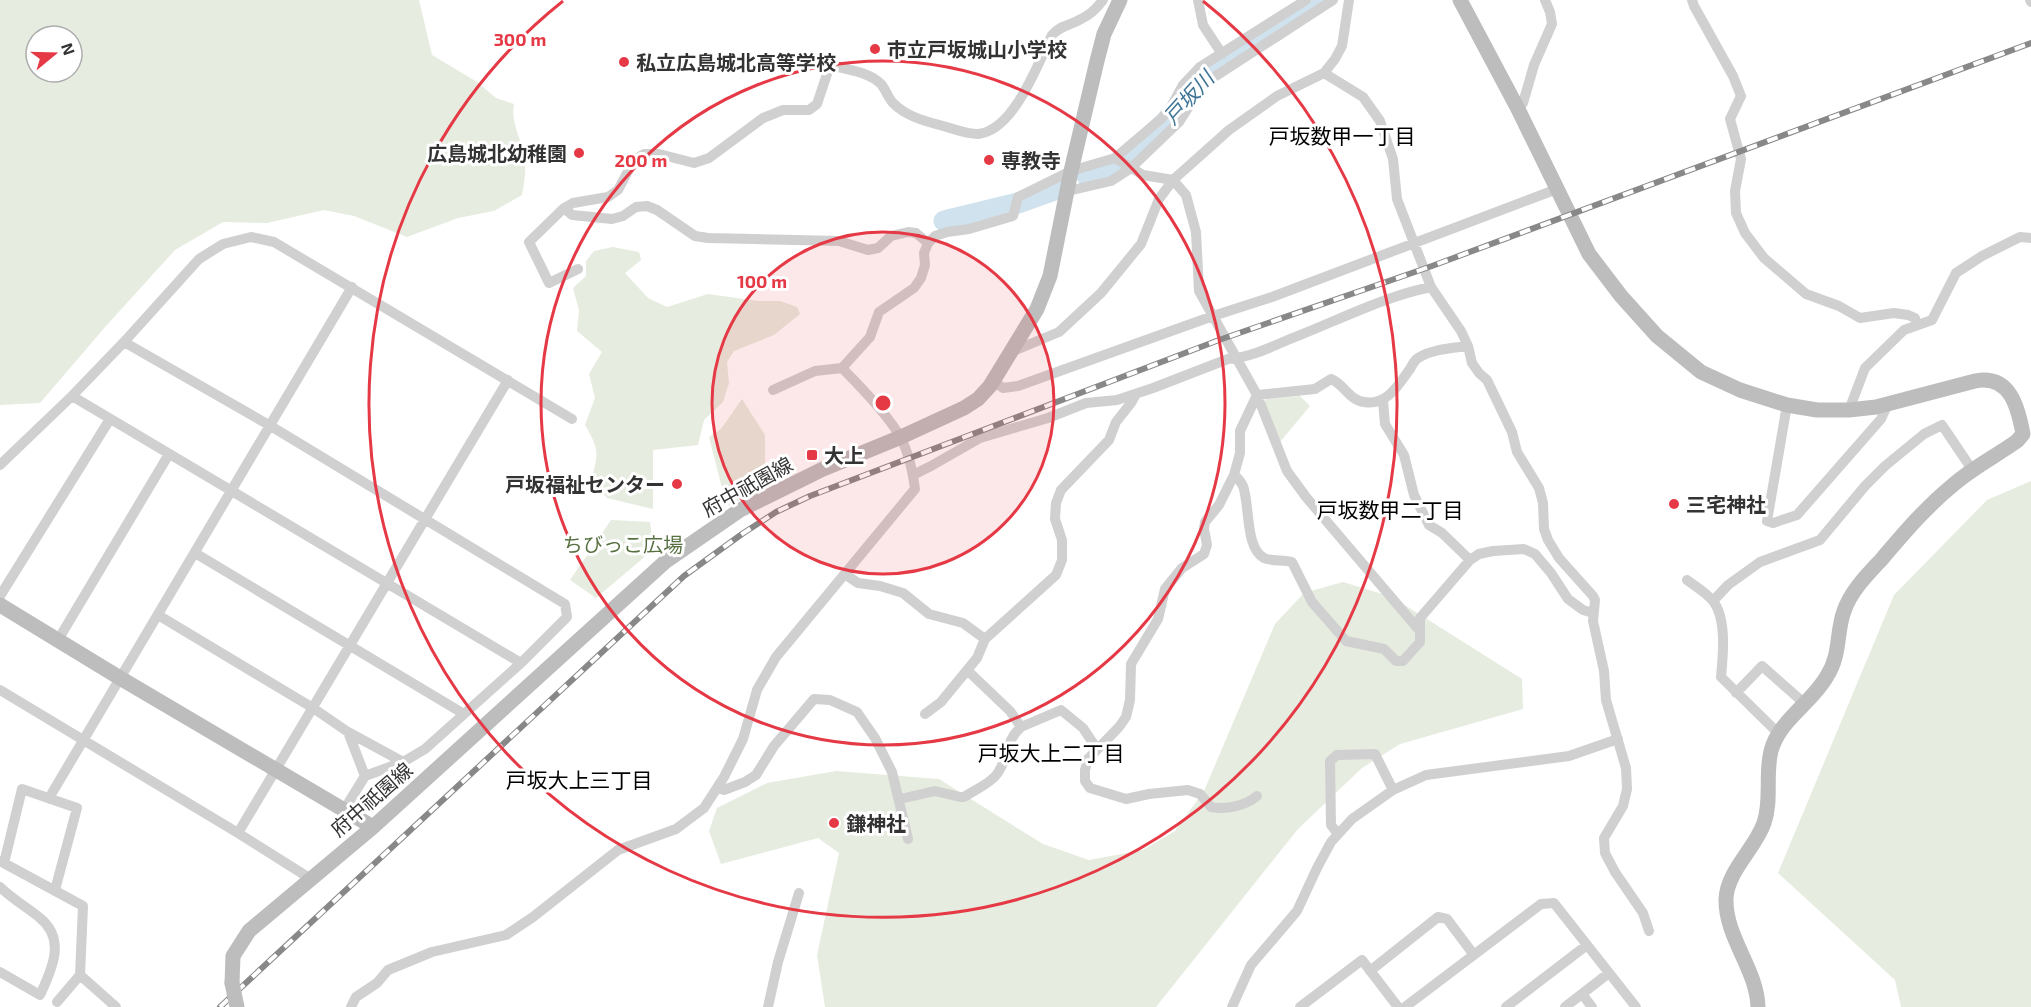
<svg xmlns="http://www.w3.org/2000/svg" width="2031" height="1007" viewBox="0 0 2031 1007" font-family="'Exo 2','Noto Sans JP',sans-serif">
	<rect width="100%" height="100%" fill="#fff"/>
	<path fill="#e6ecdf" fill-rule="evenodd" d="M 0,0 L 419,0 L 432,55 L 477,82 L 496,98 L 514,104 C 510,124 523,141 525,161 C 526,172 524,184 522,195 L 494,211 L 458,218 L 407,237 L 354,216 L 324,210 L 267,223 L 223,222 L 175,250 L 106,326 L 40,403 L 0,405 ZM 36,36 L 72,36 L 72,72 L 36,72 Z
		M 613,247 L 639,252 L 641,260 L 625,273 L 648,298 L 667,307 L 708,294 L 758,301 L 780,301 L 797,307 L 800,314 L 774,335 L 734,351 L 727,362 L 729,383 L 723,402 L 704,420 L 698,445 L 653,450 L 653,509 L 607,498 L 591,480 C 599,453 599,449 585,425 L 595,398 L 589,374 L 602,352 L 577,331 L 579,310 L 573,288 L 586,276 L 586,261 L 594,251 Z
		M 1300,396 L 1310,406 L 1280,442 L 1264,402 L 1267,399 Z
		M 742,399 L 765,435 L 765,485 L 729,506 L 723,492 L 709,437 L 721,429 Z
		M 2031,481 L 2031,1007 L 1901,1007 L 1895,980 L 1778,873 L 1894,595 L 1987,500 Z
		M 611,520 L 650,522 L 654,549 L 596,598 L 570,580 Z
		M 1343,582 L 1392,597 L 1522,679 L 1523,709 L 1400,744 L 1362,768 L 1298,829 L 1156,1007 L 825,1007 L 817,955 L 839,853 L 818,838 L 721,864 L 709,831 L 717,808 L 767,783 L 836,771 L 939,779 L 1043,844 L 1089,860 L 1143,850 L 1175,831 L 1204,791 L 1275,624 L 1304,593 Z"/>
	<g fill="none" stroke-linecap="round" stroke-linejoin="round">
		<path stroke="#cfe2ee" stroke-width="21" d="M 1087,176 L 1123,161 L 1150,137 L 1172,115 L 1202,74 L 1274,32 L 1322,0
			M 944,221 L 1018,203 L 1057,189"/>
		<path stroke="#d0d0d0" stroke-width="10" d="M 1198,0 L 1203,25 L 1222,54
			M 1692,0 L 1694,6 L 1733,76 L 1741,96 L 1730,119 L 1741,159 L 1735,191 L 1736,213 L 1745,233 L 1764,258 L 1806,294 L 1839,306 L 1860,318 L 1894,313 L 1908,315 L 1915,318 L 1917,325
			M 2030,0 L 2031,2
			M 1324,73 L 1363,97 L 1380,121 L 1393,159 L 1397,199 L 1431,287 L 1461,331 L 1468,346 L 1472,363 L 1479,373 L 1487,380 L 1512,432 L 1517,452 L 1539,488 L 1543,503 L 1544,529 L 1548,540 L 1559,558 L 1593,596 L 1595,600 L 1593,621 L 1604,671 L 1606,700 L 1626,768 L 1627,789 L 1623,806 L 1604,838 L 1605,853 L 1615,872 L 1643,913 L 1649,931
			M 1518,109 L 1523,103 L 1534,65 L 1552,24 L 1550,12 L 1545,0
			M 1115,158 L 1162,118 L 1171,107 L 1183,85 L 1200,67 L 1306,0
			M 1068,191 L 1111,181 L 1131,168 L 1179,122 L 1198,92 L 1208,81 L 1333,0
			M 564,208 L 572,215 L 612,219 L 623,216 L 636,207 L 647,206 L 657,210 L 695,236 L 708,238 L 839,241 L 868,250 L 878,248 L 891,236 L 908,232 L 916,233 L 928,243
			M 578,269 L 549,283 L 529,242 L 564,208 L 573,203 L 608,197 L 618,190 L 634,160 L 644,154 L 659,154 L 694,163 L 709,158 L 763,118 L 783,110 L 809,110 L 817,104 L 830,65 C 847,70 868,71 881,84 C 886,90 888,98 893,103 C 907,117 925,121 943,126 C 954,129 966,134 978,134 C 1014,131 1038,63 1052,35 C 1062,24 1070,26 1081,19 C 1090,15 1097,8 1103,0
			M 124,342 L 269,425 L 565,604 L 567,617 L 521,663 L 425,749 L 403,762 L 365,776 L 344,810
			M 1011,352 L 1059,332 L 1101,293 L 1141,244 L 1159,199 L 1173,180 L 1229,130 L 1277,96 L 1324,73 L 1335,59 L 1342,46 L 1349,0
			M 993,381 L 1003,388 L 1018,386 L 1213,316 L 1272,297 L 1557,189
			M 773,390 L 815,371 L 842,368 L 870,337 L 879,312 L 914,288 L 921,278 L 925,265 L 924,253 L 928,243 L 935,236 L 947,232 L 969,229 L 1013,216 L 1018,197 L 1071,171 L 1115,158 L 1143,175 L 1173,180 L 1186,195 L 1196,232 L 1199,291 L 1257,395 L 1287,471 L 1306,497 L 1419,630
			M 1257,395 L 1240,431 L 1240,453 L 1234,475 L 1219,505 L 1205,522 L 1204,529 L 1207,545 L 1204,554 L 1182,568 L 1165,589 L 1158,619 L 1131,664 L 1130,700 L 1126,717 L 1119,727 L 1088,759 L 1085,770 L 1085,781 L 1090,788 L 1126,799 L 1149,794 L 1188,790 L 1200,794 L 1211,807 C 1226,810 1245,806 1257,796
			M 1257,395 L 1315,389 L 1331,379 C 1344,384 1349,400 1364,402 C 1387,406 1398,385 1410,369 C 1412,365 1415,360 1418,358 C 1431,349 1453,348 1468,346
			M 72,396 L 521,663
			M 1383,401 L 1385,424 L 1404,455 L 1414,495 L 1429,525 L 1442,533 L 1470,560
			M 1787,405 L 1767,521 L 1773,523 L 1797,515 L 1881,419 L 1888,404
			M 1849,410 L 1865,368 L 1904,330 L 1932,320 L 1956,273 L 1982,256 L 2020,237 L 2031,238
			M 0,465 L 72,396 L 124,342 L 199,259 L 223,244 L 251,237 L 274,242 L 572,419
			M 913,475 L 931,466 L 980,438 L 1048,418 L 1086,403 L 1117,400 L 1153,388 L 1228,359 C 1249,358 1271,347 1290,339 C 1337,321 1382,297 1431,287
			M 1234,475 C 1238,478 1241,482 1243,486 C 1250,505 1245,548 1264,558 C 1269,561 1284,560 1292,562 L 1312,602 L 1346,641 L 1384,649 L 1396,661 L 1403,661 L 1420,642 L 1420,618 L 1470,560 L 1479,554 L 1493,551 L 1524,549 L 1535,554 L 1551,573 L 1568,599 L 1583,610 L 1593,613
			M 195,553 L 464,714
			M 846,575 L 858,583 L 880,586 L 903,593 L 929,614 L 963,623 L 985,639
			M 1687,580 C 1695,586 1707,593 1713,601 C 1727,619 1723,656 1721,677 L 1779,734
			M 0,596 L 110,419
			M 1713,601 L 1728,585 L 1760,562 L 1820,540 L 1865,486 L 1885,466 L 1924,434 L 1942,425 L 1973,471
			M 158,615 L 313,708 L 348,732 L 403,762
			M 58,640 L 169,454
			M 967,670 L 1010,711 L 1021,727 L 1061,710 L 1083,728 L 1097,749
			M 0,690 L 238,833 L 311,879
			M 1736,693 L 1762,666 L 1804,703
			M 925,714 L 941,702 L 977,658 L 985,639 L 1056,575 L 1062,560 L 1062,540 L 1055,519 L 1056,503 L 1061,490 L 1109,440 L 1116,422 L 1131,403 L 1136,394
			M 348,732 L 365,776
			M 717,788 L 724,790 L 745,782 L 756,775 L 774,746 L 814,699 L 830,700 L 857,712 L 875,738 L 892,772 L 908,839
			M 50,799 L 52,793 L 352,287
			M 900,799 L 935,791 L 960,797 L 964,797 C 974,790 990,784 997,774 C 1009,758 1005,741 1021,727
			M 238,833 L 508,380
			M 1338,834 L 1331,825 L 1330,761 L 1337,755 L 1375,754 L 1393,790
			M 0,861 L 83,906 L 80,975 L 57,1002
			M 4,863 L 22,789 L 77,808 L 55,890
			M 0,887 C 12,899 27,907 40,918 C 67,940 51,971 40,995 L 0,972
			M 1370,971 L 1438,917 L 1447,919 L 1474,955
			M 80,975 L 116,1007
			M 1582,994 L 1592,1007
			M 351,1007 L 356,997 L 377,983 L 388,970 L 432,952 L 506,935 L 533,917 L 618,850 L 676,829 L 704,808 L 724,777 L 743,739 L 757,690 L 776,657 L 915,489 C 913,473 909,455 902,440 C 890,417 861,387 842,368
			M 768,1007 L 778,962 L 799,893
			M 1232,1007 L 1251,965 L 1297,911 L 1317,868 L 1331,842 L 1352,819 L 1393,790 L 1426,775 L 1569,756 L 1618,739
			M 1300,1007 L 1362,960 L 1398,1007
			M 1405,1007 L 1541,904 L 1554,903 L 1636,1007
			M 1506,1007 L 1587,945
			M 1565,1007 L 1609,973"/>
		<path stroke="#bdbdbd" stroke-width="15" d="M 1460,0 L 1518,109 L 1589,254 L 1621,296 L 1657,336 L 1701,372 L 1740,390 L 1787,405 L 1817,410 L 1849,410 L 1876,407 L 1975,381 C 2010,374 2018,407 2023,434 L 2017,441 C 1996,456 1972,468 1953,485 C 1926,507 1904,533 1881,560 C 1867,575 1851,591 1844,611 C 1836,633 1841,654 1827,676 C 1812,703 1779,720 1771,751 C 1765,775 1772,800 1764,823 C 1755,849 1727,871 1726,899 C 1725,937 1757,969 1758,1007
			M 0,605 L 120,678 L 373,827
			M 232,983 L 233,956 L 249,931 L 373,827 L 666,561 L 740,510 L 823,469 L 901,437 L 964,408 L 978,399 L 990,386 L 1037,309 L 1050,276 L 1071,171 L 1097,61 L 1104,34 L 1120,0"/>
		<g stroke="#888" stroke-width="6">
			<path id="rail" d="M 220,1007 L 684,576 L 742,534 L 776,512 L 810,496 L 1219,340 L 1432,266 L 2031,43"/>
		</g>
		<use href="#rail" stroke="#fff" stroke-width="4" stroke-dasharray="11" stroke-linecap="butt"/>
		<path stroke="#bdbdbd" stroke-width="15" d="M 232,983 L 237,1007"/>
	</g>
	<circle cx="883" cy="403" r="171" fill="#e63946" fill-opacity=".12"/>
	<g fill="none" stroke="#e63946" stroke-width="3">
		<circle cx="883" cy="403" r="171"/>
		<circle cx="883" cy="403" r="342"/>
		<path d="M1203 1A514 514 0 1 1 563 1"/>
	</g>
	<g fill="#e63946" stroke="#fff" stroke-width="2">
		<circle cx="875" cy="49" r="6"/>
		<circle cx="624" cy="62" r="6"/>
		<circle cx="579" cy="153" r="6"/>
		<circle cx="989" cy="160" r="6"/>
		<rect x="806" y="449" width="12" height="12" rx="3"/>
		<circle cx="677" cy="484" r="6"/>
		<circle cx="1674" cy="504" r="6"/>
		<circle cx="834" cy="823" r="6"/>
	</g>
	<g text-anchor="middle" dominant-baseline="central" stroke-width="6" stroke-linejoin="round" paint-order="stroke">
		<g font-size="20" font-weight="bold" fill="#333" stroke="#fff" text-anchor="start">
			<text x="887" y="49">市立戸坂城山小学校</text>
			<text x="636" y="62">私立広島城北高等学校</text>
			<text x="567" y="153" text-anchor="end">広島城北幼稚園</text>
			<text x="1001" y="160">専教寺</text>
			<text x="824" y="455">大上</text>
			<text x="665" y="484" text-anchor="end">戸坂福祉センター</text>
			<text x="1686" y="504">三宅神社</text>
			<text x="846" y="823">鎌神社</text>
		</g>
		<g font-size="20" fill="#333" stroke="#fff">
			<text transform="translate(747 486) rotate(-29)">府中祇園線</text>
			<text transform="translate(371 799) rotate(-41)">府中祇園線</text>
		</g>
		<g font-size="20" fill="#56703f" stroke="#fff">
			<text x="623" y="544">ちびっこ広場</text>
		</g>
		<g font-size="21" font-style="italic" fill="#3f7597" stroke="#fff">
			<text transform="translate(1188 97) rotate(-48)">戸坂川</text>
		</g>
		<g font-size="21" fill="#000" stroke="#fff">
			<text x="1342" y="135">戸坂数甲一丁目</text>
			<text x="1390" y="509">戸坂数甲二丁目</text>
			<text x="1051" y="752">戸坂大上二丁目</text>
			<text x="579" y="779">戸坂大上三丁目</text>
		</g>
	</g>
	<circle cx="883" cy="403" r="9" fill="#e63946" stroke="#fff" stroke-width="3"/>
	<g font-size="18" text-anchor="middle" font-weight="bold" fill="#e63946" stroke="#fff" stroke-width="6" stroke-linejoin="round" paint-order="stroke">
		<text x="520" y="46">300 m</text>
		<text x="641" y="167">200 m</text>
		<text x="762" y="288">100 m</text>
	</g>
	<g transform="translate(54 54) rotate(71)"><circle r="28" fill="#ffffff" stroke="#adadad" stroke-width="1.5"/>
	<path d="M0-4.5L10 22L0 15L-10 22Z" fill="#e63946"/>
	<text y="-9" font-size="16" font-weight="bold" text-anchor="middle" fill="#333333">N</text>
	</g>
</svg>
